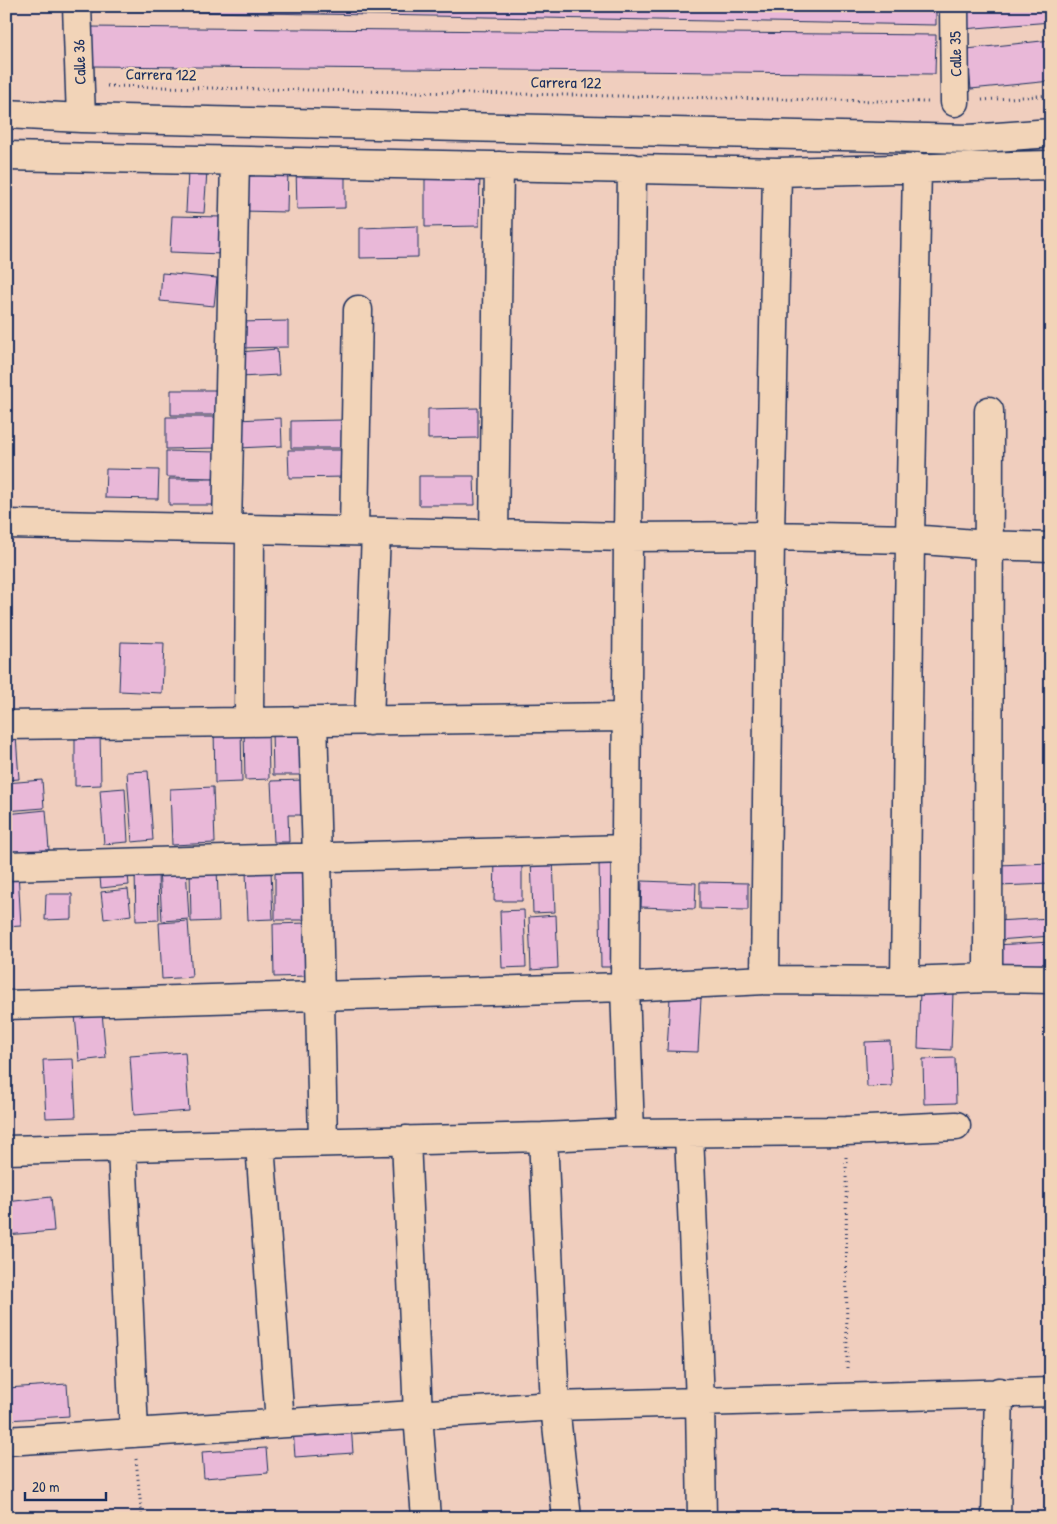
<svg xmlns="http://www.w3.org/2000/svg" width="1057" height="1524" viewBox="0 0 1057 1524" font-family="'Patrick Hand',sans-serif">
	<rect width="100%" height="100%" fill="#f0cebe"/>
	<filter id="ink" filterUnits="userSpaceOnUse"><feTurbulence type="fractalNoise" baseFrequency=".02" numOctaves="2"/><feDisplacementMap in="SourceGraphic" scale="10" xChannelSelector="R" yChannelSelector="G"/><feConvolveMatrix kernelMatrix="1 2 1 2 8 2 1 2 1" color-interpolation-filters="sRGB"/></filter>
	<g filter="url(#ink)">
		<path fill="#e9b8d8" stroke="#1b2f5e" d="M 91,6 L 936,6 L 936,25 L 91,10 Z
			M 961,6 L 1051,6 L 1051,22 L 963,29 Z
			M 89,27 L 936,35 L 935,74 L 88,66 Z
			M 1051,40 L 1051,81 L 971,89 L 967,49 Z
			M 243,166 L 288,168 L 287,212 L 242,211 Z
			M 296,167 L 345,167 L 345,208 L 297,209 Z
			M 188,171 L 207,172 L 204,213 L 186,212 Z
			M 480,173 L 479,226 L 425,227 L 425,174 Z
			M 172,216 L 223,217 L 222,254 L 170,252 Z
			M 418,226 L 418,257 L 360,258 L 360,228 Z
			M 162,273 L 217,278 L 214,306 L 160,301 Z
			M 288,321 L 288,347 L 238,348 L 238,322 Z
			M 277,349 L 279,375 L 240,377 L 239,352 Z
			M 171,390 L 218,390 L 218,415 L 171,415 Z
			M 478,408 L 478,438 L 428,439 L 428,409 Z
			M 166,417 L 217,417 L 217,448 L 166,449 Z
			M 281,418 L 282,446 L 238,448 L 237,420 Z
			M 343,420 L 343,448 L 291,448 L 291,421 Z
			M 288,450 L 344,450 L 345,477 L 289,478 Z
			M 166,451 L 220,452 L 219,478 L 166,477 Z
			M 106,469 L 159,470 L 158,499 L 105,498 Z
			M 419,476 L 474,476 L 475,505 L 419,505 Z
			M 169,479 L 216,479 L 215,505 L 169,505 Z
			M 121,642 L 164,643 L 162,693 L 119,691 Z
			M 241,727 L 242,782 L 215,783 L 214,728 Z
			M 244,729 L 268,729 L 269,779 L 245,780 Z
			M 272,730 L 302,730 L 303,775 L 273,775 Z
			M 100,732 L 101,785 L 75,786 L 75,733 Z
			M 16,736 L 19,779 L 6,780 L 6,737 Z
			M 148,771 L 153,840 L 132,842 L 127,772 Z
			M 42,780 L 44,808 L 6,811 L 6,783 Z
			M 302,780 L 303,815 L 288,815 L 289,842 L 274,842 L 271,781 Z
			M 213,787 L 215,843 L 172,845 L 170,789 Z
			M 125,788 L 128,842 L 104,844 L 100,790 Z
			M 46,810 L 49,850 L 6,854 L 6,814 Z
			M 531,858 L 553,858 L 555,912 L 533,913 Z
			M 495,859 L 522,859 L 522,901 L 494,901 Z
			M 599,862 L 616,862 L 618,967 L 601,967 Z
			M 1051,863 L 1051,884 L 998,886 L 998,865 Z
			M 127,865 L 129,885 L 101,888 L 99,867 Z
			M 275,865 L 306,865 L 306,920 L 275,920 Z
			M 186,867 L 189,919 L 162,921 L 159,868 Z
			M 217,868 L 219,921 L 191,922 L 190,869 Z
			M 18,871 L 21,926 L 6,927 L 6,872 Z
			M 158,871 L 159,920 L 136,921 L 135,872 Z
			M 271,871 L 273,919 L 248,920 L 246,872 Z
			M 642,881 L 696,883 L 695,909 L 641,907 Z
			M 700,882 L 748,883 L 748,910 L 700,909 Z
			M 128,889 L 131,915 L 104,919 L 101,892 Z
			M 46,894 L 72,894 L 72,919 L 45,920 Z
			M 524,910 L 526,967 L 502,968 L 500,911 Z
			M 556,915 L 558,968 L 531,970 L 529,917 Z
			M 1051,918 L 1051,936 L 998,940 L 996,921 Z
			M 188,921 L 192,977 L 162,979 L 159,923 Z
			M 307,923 L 308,976 L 274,977 L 273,924 Z
			M 1051,942 L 1051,964 L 995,966 L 994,945 Z
			M 920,991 L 953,992 L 951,1050 L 918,1048 Z
			M 670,997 L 701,998 L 698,1052 L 667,1051 Z
			M 102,1012 L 106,1058 L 79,1061 L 75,1015 Z
			M 890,1041 L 892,1086 L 867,1087 L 865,1042 Z
			M 185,1052 L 189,1111 L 134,1115 L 130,1056 Z
			M 955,1058 L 956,1103 L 924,1104 L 923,1059 Z
			M 73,1059 L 76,1117 L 46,1118 L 43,1060 Z
			M 51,1197 L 54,1231 L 6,1235 L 6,1202 Z
			M 67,1384 L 69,1416 L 8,1420 L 7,1388 Z
			M 351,1424 L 353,1453 L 295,1457 L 293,1428 Z
			M 266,1448 L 268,1473 L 204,1478 L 202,1452 Z"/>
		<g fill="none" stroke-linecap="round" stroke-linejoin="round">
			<g stroke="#1b2f5e" stroke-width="31">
				<path id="minor" d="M 77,6 L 81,118
					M 954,6 L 955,102
					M 6,114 L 81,118 L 969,139 L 1051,133
					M 6,156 L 777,172 L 1051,165
					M 6,524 L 628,537 L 770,536 L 910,539 L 988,545 L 1051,547
					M 227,528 L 235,161
					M 354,531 L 358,310
					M 494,535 L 499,166
					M 313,721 L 317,858 L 323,1142
					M 369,721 L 376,532
					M 249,722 L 250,529
					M 6,725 L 627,717
					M 6,866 L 626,849
					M 988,978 L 989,411
					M 765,980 L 770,536 L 777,172
					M 905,981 L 910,539 L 917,167
					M 6,1005 L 625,987 L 765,980 L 905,981 L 988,978 L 1051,979
					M 630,1133 L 625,987 L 628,537 L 632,168
					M 689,1134 L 700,1402 L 702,1518
					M 543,1137 L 555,1406 L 567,1518
					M 406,1140 L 418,1415 L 426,1518
					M 260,1144 L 280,1423
					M 122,1147 L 134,1433
					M 6,1150 L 543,1137 L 630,1133 L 846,1131 L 956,1126
					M 6,1441 L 555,1406 L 1051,1392
					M 996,1518 L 999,1392"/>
			</g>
			<path stroke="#1b2f5e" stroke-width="3" stroke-dasharray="1 4" stroke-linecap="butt" d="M 107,86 L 928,102
				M 982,100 L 1051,95
				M 846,1157 L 847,1371
				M 136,1459 L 142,1518"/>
			<use href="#minor" stroke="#f2d4b8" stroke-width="28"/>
		</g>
	</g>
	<g text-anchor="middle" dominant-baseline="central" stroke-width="5" stroke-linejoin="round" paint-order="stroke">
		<g font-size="16" fill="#1b2f5e" stroke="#f2d4b8">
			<text transform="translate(955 54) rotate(-91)">Calle 35</text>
			<text transform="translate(79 62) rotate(-92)">Calle 36</text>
			<text transform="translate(161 74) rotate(1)">Carrera 122</text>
			<text transform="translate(566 82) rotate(1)">Carrera 122</text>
		</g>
	</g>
	<rect width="1057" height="1524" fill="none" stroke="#f2d4b8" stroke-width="25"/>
	<rect x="12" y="12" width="1032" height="1499" fill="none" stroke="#1b2f5e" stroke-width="2" filter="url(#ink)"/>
	<path d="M25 1492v8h81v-8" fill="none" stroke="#1b2f5e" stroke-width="2.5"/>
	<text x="32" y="1492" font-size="15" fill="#1b2f5e" stroke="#f2d4b8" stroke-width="4" paint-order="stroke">20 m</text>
</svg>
